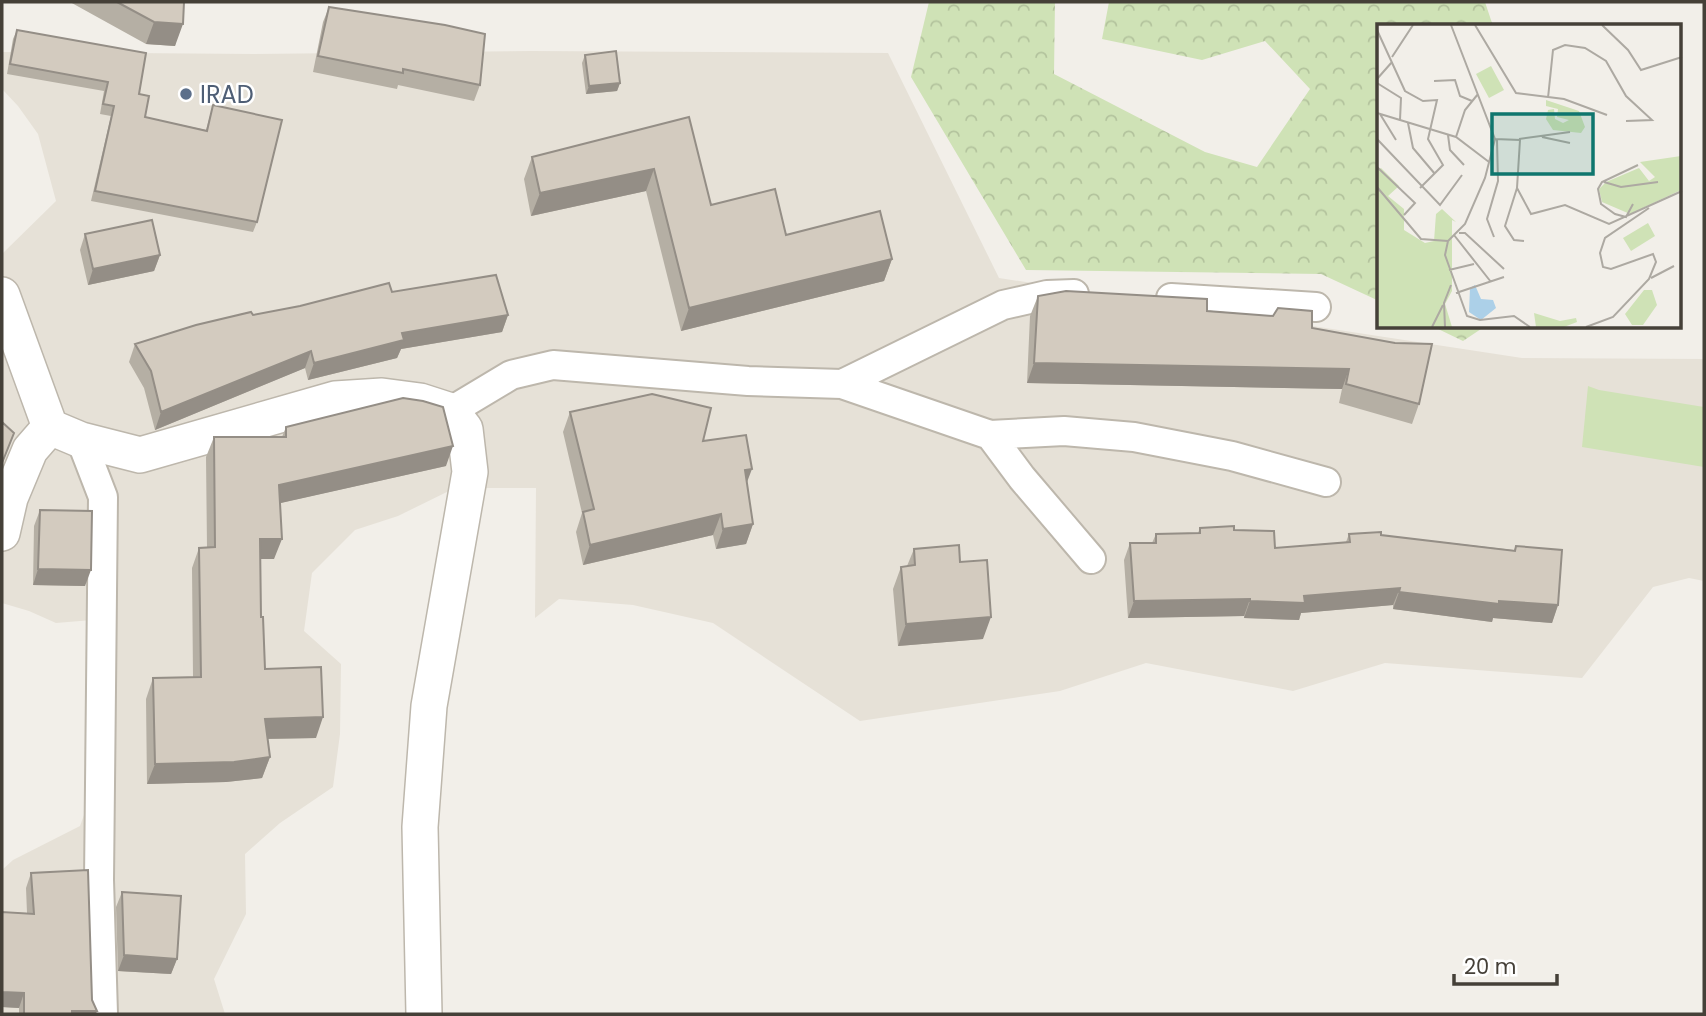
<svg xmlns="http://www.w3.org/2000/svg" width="1706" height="1016" viewBox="0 0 1706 1016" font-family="Poppins,sans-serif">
	<defs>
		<pattern id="forest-crowns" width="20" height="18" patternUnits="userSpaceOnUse" patternTransform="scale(1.75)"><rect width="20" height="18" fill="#cfe2b6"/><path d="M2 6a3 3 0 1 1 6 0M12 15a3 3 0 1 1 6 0" fill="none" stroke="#b3c39d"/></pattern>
	</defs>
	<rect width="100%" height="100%" fill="#f2efe9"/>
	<path fill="#e6e1d7" d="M 531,51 L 888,53 L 999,278 L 1522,358 L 1704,359 L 1704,581 L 1689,578 L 1653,587 L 1582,678 L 1385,663 L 1293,691 L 1146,663 L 1060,691 L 860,721 L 713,623 L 633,605 L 559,599 L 535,618 L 536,488 L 455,488 L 398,516 L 355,530 L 312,573 L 304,631 L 341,664 L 340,734 L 333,787 L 280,823 L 245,854 L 246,914 L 214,979 L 225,1014 L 2,1014 L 2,870 L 13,860 L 80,826 L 112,739 L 104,619 L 56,623 L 29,611 L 2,603 L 2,254 L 56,201 L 38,134 L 18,106 L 2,89 L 2,52 L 254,54 Z"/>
	<path fill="url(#forest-crowns)" d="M 929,2 L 1055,2 L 1054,74 L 1205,152 L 1257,167 L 1310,89 L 1265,41 L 1202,60 L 1102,39 L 1109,2 L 1485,2 L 1493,26 L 1379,26 L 1379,301 L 1321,274 L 1026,270 L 911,77 Z
		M 1434,327 L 1484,327 L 1463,341 Z"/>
	<path fill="#cfe2b6" d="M 1588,386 L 1599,390 L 1704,407 L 1704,467 L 1582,447 Z"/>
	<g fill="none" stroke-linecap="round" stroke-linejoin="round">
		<g stroke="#bdb7ac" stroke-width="32">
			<path id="minor" d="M 1171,298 L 1316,307
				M 842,384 L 990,435 L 1064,431 L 1134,437 L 1232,456 L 1326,482
				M 451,411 L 511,375 L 553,365 L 748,381 L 842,384 L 1003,305 L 1047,295 L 1074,294
				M 990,435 L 1022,478 L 1091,559
				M 81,440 L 103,497 L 99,880 L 103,1014"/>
		</g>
		<g stroke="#bdb7ac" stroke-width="38">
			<path id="tertiary" d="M 2,295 L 50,427 L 81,440 L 140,455 L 335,399 L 382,396 L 420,401 L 451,411 L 465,429 L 470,472 L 429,706 L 420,827 L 424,1014
				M 2,533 L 10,498 L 30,450 L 50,427"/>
		</g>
		<use href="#minor" stroke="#fff" stroke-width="28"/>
		<use href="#tertiary" stroke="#fff" stroke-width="35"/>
	</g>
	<path fill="#b5afa4" d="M 70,2 L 184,2 L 175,46 L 146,44 Z
		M 329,7 L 480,85 L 474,101 L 398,85 L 397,89 L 313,72 L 323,22 Z
		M 17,30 L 139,94 L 145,117 L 206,130 L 213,105 L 257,222 L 253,232 L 91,201 L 111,116 L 100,114 L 104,91 L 7,74 L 13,39 Z
		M 585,55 L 620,83 L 617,91 L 586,94 L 582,63 Z
		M 689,117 L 711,205 L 786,235 L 892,259 L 884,281 L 681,331 L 646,191 L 531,216 L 524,179 L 532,157 Z
		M 85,234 L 160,255 L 154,271 L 88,285 L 80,250 Z
		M 392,292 L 508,315 L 502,332 L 401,349 L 397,358 L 308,380 L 305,368 L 155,430 L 144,388 L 129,362 L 135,344 Z
		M 1038,296 L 1273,316 L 1312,328 L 1419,404 L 1412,424 L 1339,403 L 1342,389 L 1027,383 L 1030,316 Z
		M 570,412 L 703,441 L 747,483 L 753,524 L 746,544 L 716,549 L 713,535 L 583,565 L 576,532 L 582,513 L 563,432 Z
		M 286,427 L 446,466 L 280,503 L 274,559 L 260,559 L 261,617 L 265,669 L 316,738 L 267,739 L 270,757 L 262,778 L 226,782 L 147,784 L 146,699 L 153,678 L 193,677 L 192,568 L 199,548 L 207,547 L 206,457 L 214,437 L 282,437 Z
		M 40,510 L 85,586 L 33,585 L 34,526 Z
		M 1200,528 L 1234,530 L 1275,548 L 1346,542 L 1349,534 L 1381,535 L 1514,550 L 1516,546 L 1558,605 L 1552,623 L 1493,618 L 1492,622 L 1393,609 L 1393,605 L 1301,613 L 1299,620 L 1244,618 L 1244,616 L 1128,618 L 1124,560 L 1130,543 L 1152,543 L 1156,534 L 1198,533 Z
		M 914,549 L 960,562 L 983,639 L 898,646 L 893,589 L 901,567 L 907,566 Z
		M 31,873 L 92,1000 L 96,1014 L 19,1014 L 19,1008 L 2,1007 L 2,912 L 27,913 L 26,888 Z
		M 122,892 L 177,959 L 171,974 L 118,971 L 116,907 Z"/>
	<path fill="#948e86" d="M 154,22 L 183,24 L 175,46 L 146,44 Z
		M 620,83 L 617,91 L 586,94 L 589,86 Z
		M 654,169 L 646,191 L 531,216 L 540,193 Z
		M 160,255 L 154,271 L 88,285 L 93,269 Z
		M 892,259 L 884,281 L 681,331 L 689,308 Z
		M 508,315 L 502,332 L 401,349 L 397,358 L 308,380 L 314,363 L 402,333 Z
		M 311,351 L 305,368 L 155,430 L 161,412 Z
		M 1034,363 L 1349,369 L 1342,389 L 1027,383 Z
		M 453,446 L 446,466 L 272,505 L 279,485 Z
		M 752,469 L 744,490 L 745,470 Z
		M 721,514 L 713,535 L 583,565 L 590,545 Z
		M 753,524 L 746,544 L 716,549 L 723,529 Z
		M 260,539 L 282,539 L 274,559 L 253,559 Z
		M 38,569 L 91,570 L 85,586 L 33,585 Z
		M 1400,588 L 1393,605 L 1301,613 L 1299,620 L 1244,618 L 1250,601 Z
		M 1399,592 L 1499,601 L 1558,605 L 1552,623 L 1493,618 L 1492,622 L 1393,609 Z
		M 1250,599 L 1244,616 L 1128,618 L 1134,601 Z
		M 991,617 L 983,639 L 898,646 L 906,624 Z
		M 323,717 L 316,738 L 258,739 L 265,719 Z
		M 270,757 L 262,778 L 226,782 L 147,784 L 155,764 Z
		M 124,955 L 177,959 L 171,974 L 118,971 Z
		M 2,992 L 24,993 L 19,1008 L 2,1007 Z
		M 72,1011 L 97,1011 L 96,1014 L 71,1014 Z"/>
	<path fill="#d3cbbf" stroke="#948e86" stroke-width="2" d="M 117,2 L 184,2 L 183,24 L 154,22 Z
		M 329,7 L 445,25 L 485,34 L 480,85 L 403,69 L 403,73 L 318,56 Z
		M 17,30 L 146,53 L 139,94 L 149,96 L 145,117 L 207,131 L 213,105 L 282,120 L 257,222 L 95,191 L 114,106 L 103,104 L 108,82 L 10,64 Z
		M 616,51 L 620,83 L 589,86 L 585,55 Z
		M 689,117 L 711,205 L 775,189 L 786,235 L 880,211 L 892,259 L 689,308 L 654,169 L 540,193 L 532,157 Z
		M 152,220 L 160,255 L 93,269 L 85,234 Z
		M 496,275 L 508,315 L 402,333 L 404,340 L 314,363 L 311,351 L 161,412 L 151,371 L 135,344 L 196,325 L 251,312 L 253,315 L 300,306 L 389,283 L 392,292 Z
		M 1066,291 L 1207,299 L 1207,311 L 1273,316 L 1278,308 L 1312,311 L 1312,328 L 1395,343 L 1432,344 L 1419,404 L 1346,384 L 1349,369 L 1034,363 L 1038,296 Z
		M 652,394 L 711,408 L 703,441 L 746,435 L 752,469 L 745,470 L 753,524 L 723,529 L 721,514 L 590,545 L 583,512 L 594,509 L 570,412 Z
		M 403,398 L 423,401 L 443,407 L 453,446 L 279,485 L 282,539 L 260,539 L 261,617 L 263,617 L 265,669 L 321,667 L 323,717 L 265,719 L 270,757 L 234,762 L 155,764 L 153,678 L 201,677 L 199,548 L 215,547 L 214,437 L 286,437 L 286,427 Z
		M 2,422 L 14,433 L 2,463 Z
		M 40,510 L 92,511 L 91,570 L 38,569 Z
		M 1234,526 L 1234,530 L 1274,531 L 1275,548 L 1350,542 L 1349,534 L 1381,532 L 1381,535 L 1515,551 L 1516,546 L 1562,550 L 1558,605 L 1499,601 L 1499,604 L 1399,592 L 1400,588 L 1304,596 L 1305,603 L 1250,601 L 1250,599 L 1134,601 L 1130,543 L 1156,543 L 1156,534 L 1200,533 L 1200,528 Z
		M 959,545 L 960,562 L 987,560 L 991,617 L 906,624 L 901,567 L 915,565 L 914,549 Z
		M 88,870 L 92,1000 L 97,1011 L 72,1011 L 72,1014 L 24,1014 L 24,993 L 2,992 L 2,912 L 34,914 L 31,873 Z
		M 122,892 L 181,896 L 177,959 L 124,955 Z"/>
	<circle fill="#5c6f8a" stroke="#fff" stroke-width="2.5" cx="186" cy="94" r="7"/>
	<g text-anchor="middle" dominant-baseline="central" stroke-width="5" stroke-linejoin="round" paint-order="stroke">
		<g font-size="24" fill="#4e5e75" stroke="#fff" text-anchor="start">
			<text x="200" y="94">IRAD</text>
		</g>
	</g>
	<g transform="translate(1377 24)">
		<rect width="304" height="304" fill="#f2efe9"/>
		<path d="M 304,132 L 304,166 L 253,190 L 225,178 L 222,165 L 229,158 L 262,144 L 272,157 L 278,153 L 263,138 ZM 4,144 L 22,162 L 11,172 L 27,185 L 27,206 L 48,219 L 57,217 L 59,190 L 65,185 L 79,198 L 75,196 L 75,267 L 68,280 L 75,303 L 0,303 L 0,146 Z" fill="#cfe2b6"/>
		<path d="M 169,76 L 202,87 L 208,103 L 204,109 L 176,106 L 169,95 L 171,86 L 177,85 L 178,95 L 186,99 L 192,96 L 180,93 L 181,85 L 169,82 ZM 157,289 L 183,297 L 199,294 L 200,298 L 187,303 L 159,303 Z" fill="#cfe2b6"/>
		<path d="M 114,42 L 127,66 L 112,74 L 99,50 ZM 271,199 L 278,212 L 254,227 L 246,214 ZM 267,266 L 275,266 L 280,281 L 266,301 L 255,301 L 248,290 Z" fill="#cfe2b6"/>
		<path d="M 98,261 L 104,275 L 116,276 L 119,284 L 104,296 L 92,288 L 93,264 Z" fill="#acd0e8"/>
		<path fill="none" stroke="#ada9a2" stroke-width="2" d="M 74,1 L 118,115 L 143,116 L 140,164 L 154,190 L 188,181 L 232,200 L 305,167M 98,1 L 139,69 L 187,75 L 230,91M 225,1 L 251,26 L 264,46 L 305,33M 0,6 L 28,67 L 46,77 L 60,76 L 51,115 L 66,141 L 43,164M 15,33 L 36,1M 0,55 L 15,38M 57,57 L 78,56 L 83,72 L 95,77M 0,59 L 24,74 L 23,96 L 79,113 L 112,138M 171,74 L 176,26 L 188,21 L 208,24 L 229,37 L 249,72 L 275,96 L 249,97M 0,89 L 23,96M 3,90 L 19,116M 31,99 L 36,124 L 58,150M 71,111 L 73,126 L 87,141M 79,113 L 88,86 L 101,70M 165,113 L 193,119M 0,115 L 63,181 L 85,151M 118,115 L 108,154 L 88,200 L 71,217 L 68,231 L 90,292 L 103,296 L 137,292 L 153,303M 142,115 L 193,108M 0,143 L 38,179 L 27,191M 227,158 L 244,163 L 281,158M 0,163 L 44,215 L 71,217M 140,164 L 128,202 L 137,216 L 147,217M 256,180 L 249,193 L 238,190 L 224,180 L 221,165 L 225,158 L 261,141M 82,209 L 88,209 L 127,245M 77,211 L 114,258M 117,213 L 110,195 L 121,157 L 120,116M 72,246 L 97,240M 274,254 L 297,242M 79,269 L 127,253M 55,303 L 66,281M 68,303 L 67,279 L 74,261M 209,303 L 236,293 L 272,255 L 279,238 L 276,230 L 234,245 L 226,243 L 223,229 L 228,214 L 272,184"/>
		<path fill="#0f766e" fill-opacity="0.15" stroke="#0f766e" stroke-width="3.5" d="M 115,90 L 216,90 L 216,150 L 115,150 Z"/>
		<rect width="304" height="304" fill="none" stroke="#454038" stroke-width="3.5"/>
	</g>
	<rect width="1706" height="1016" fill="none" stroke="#454038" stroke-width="7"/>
	<path d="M1454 974v10h103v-10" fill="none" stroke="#454038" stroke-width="3.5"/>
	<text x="1464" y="974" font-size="21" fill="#454038" stroke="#ffffff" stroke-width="5" paint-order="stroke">20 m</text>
</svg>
